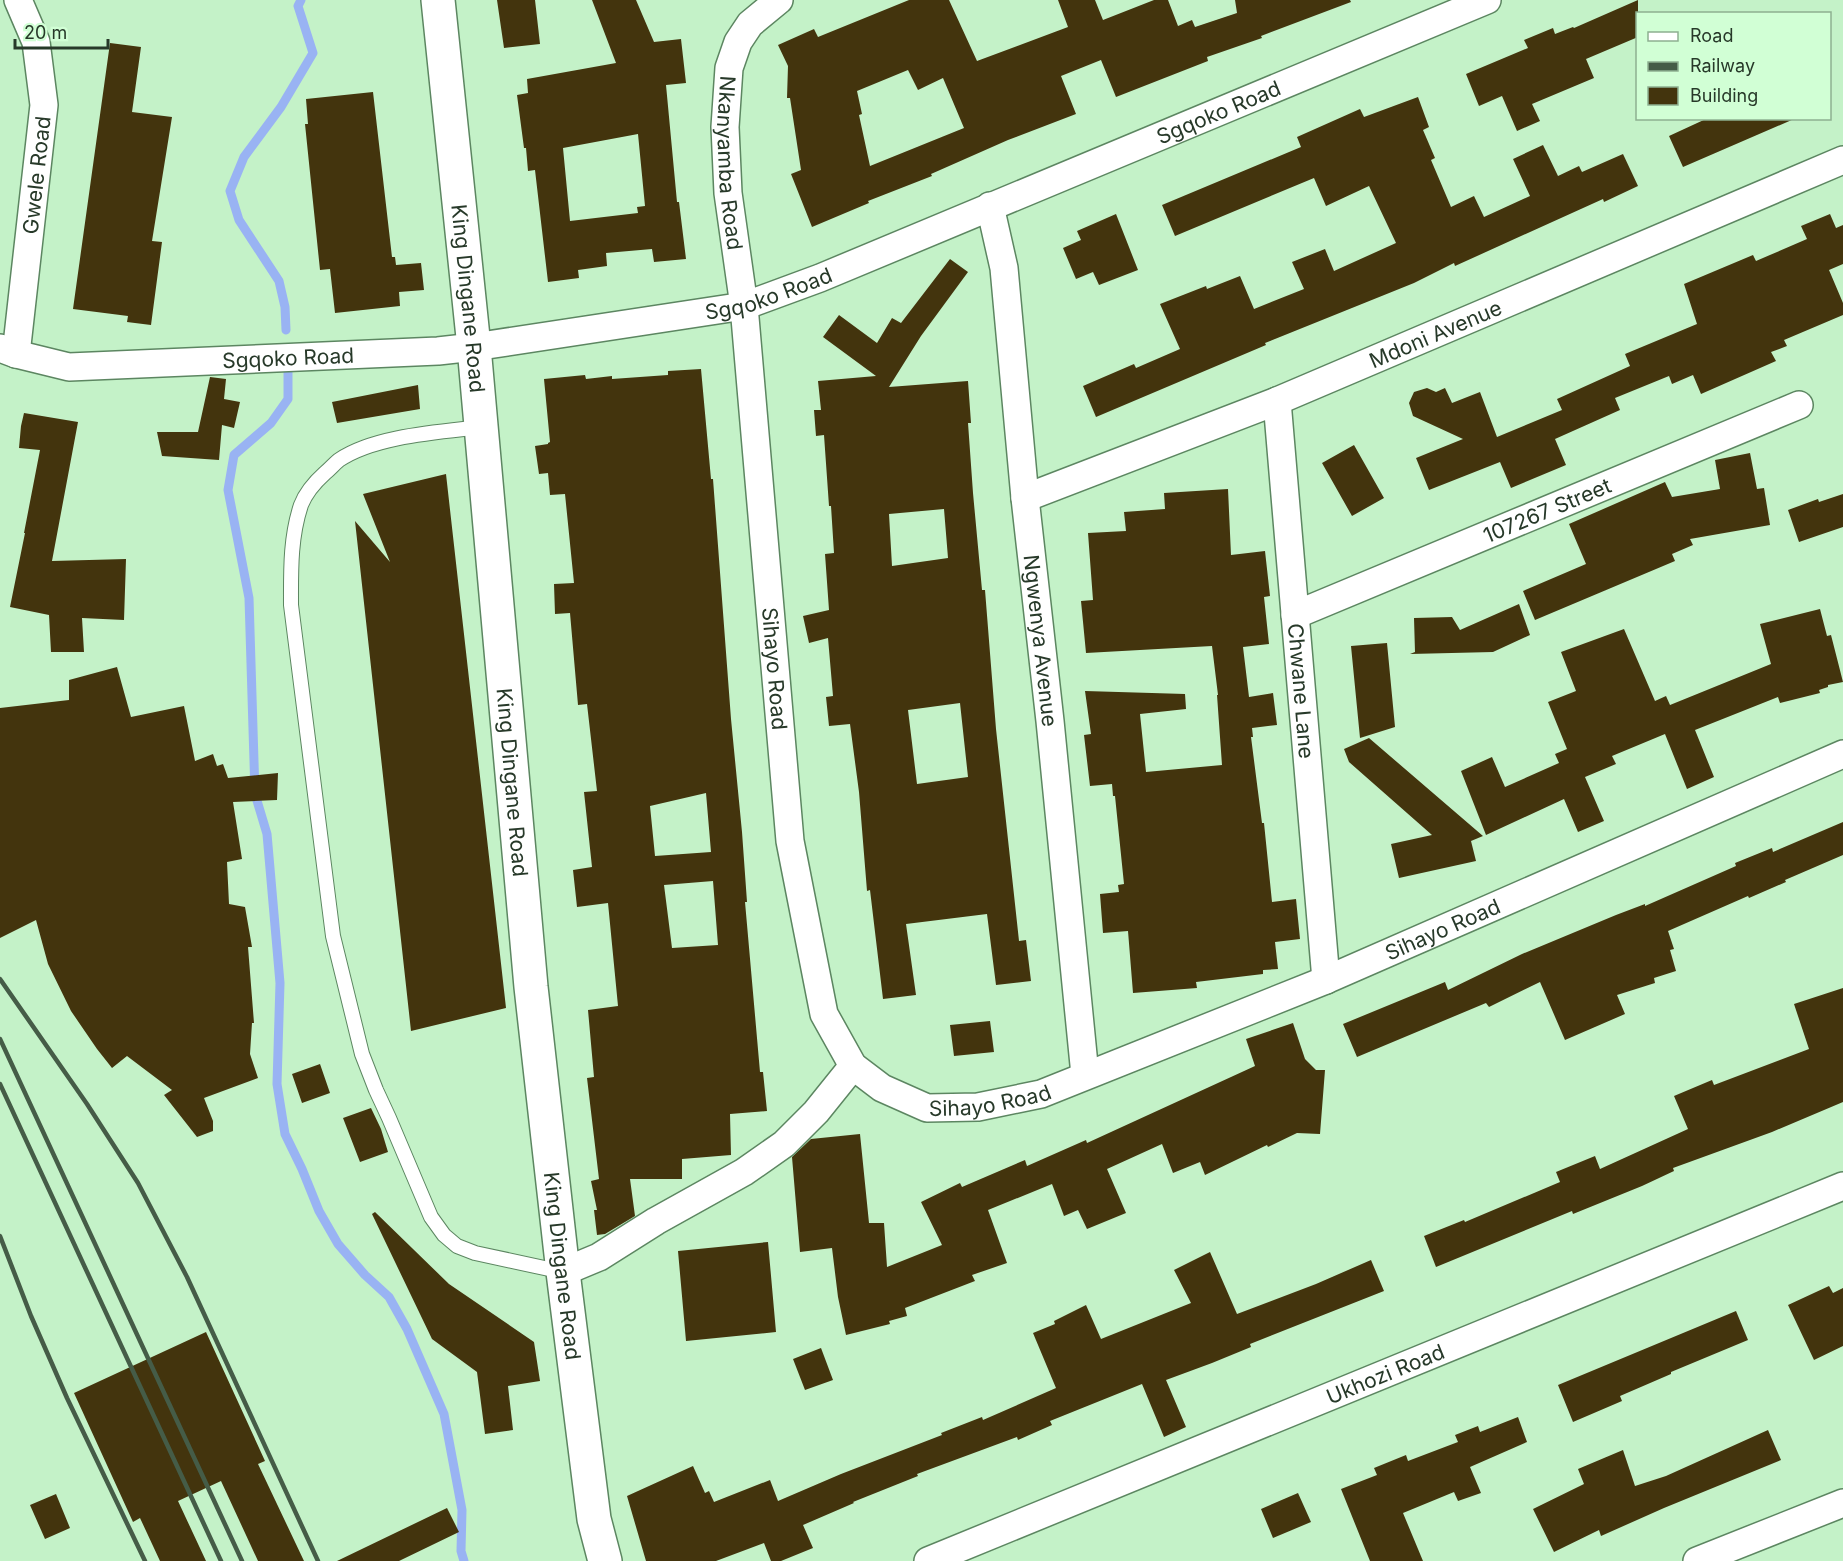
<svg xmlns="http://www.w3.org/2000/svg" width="1843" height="1561" viewBox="0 0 1843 1561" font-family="Inter,sans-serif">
	<rect width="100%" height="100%" fill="#c4f2c8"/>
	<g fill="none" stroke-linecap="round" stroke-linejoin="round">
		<path stroke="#99b3f3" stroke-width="9" d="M 286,330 L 285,307 L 279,281 L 239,220 L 230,191 L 244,157 L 281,107 L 313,53 L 298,6 L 301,0
			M 288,369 L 288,399 L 271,423 L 234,455 L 228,490 L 249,598 L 255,794 L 267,834 L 280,983 L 277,1084 L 285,1134 L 302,1169 L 319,1211 L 338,1244 L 365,1275 L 389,1297 L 407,1329 L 444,1414 L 462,1510 L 461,1551 L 464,1561"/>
	</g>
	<path fill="#43340d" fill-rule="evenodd" d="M 497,0 L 535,0 L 540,44 L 504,48 Z
		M 592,0 L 636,0 L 654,42 L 681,39 L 686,83 L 666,85 L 677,202 L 679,202 L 686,259 L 654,262 L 652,249 L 606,253 L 607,266 L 578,270 L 579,278 L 548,282 L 535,170 L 528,171 L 526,148 L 524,148 L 517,95 L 528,93 L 527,79 L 616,63 ZM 638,134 L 645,206 L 637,207 L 638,213 L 570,221 L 563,148 Z
		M 909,0 L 949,0 L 977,61 L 1068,27 L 1058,0 L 1095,0 L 1103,20 L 1154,0 L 1168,0 L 1178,26 L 1192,20 L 1195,27 L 1237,13 L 1235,0 L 1350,0 L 1351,2 L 1261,36 L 1262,38 L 1207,57 L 1208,61 L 1116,97 L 1101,60 L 1061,76 L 1076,114 L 1008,140 L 931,174 L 932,176 L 868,201 L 869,203 L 812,227 L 791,174 L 801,170 L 790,98 L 787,98 L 788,66 L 778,45 L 814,29 L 818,37 ZM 908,70 L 918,90 L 943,78 L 964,128 L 870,166 L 859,115 L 862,114 L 857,91 Z
		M 1638,0 L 1638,37 L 1586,59 L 1594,78 L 1532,104 L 1540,121 L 1517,131 L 1502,96 L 1479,106 L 1466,74 L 1528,48 L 1524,40 L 1553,28 L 1555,34 L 1573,27 L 1574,28 Z
		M 110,43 L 141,47 L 132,112 L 172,117 L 152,241 L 162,242 L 151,325 L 127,322 L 128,316 L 73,309 Z
		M 373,92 L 392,257 L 395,257 L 396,265 L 421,263 L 424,290 L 399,292 L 400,306 L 335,313 L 330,269 L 320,270 L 305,124 L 308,124 L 306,99 Z
		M 1418,97 L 1429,127 L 1423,130 L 1435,158 L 1431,160 L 1451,207 L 1474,196 L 1484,217 L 1530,196 L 1513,159 L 1543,145 L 1558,176 L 1579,166 L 1582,172 L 1623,154 L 1638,186 L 1604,202 L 1603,199 L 1455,266 L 1454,263 L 1414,283 L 1265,343 L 1266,345 L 1096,417 L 1083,386 L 1134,364 L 1136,368 L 1180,349 L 1160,304 L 1206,286 L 1207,289 L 1240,276 L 1254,309 L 1304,289 L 1292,262 L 1325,249 L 1334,271 L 1396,243 L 1369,186 L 1326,206 L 1314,178 L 1175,236 L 1162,205 L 1301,147 L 1297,137 L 1360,109 L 1364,117 Z
		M 1708,118 L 1794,118 L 1794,119 L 1683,167 L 1669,136 Z
		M 1116,214 L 1138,270 L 1099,285 L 1093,272 L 1076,279 L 1063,248 L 1081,240 L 1077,231 Z
		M 1830,214 L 1836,228 L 1843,225 L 1843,264 L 1829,270 L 1843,303 L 1843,315 L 1784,340 L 1787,346 L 1771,352 L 1776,361 L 1701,394 L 1693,375 L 1672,384 L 1669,376 L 1615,398 L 1620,410 L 1555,439 L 1566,465 L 1511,488 L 1500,462 L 1429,490 L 1416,458 L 1463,439 L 1413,416 L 1409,403 L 1414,392 L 1427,388 L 1436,392 L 1445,388 L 1452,403 L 1480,392 L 1497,437 L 1562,410 L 1557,399 L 1630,366 L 1625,354 L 1697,324 L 1684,284 L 1753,255 L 1756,261 L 1807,239 L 1801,226 Z
		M 950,259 L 968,272 L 921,336 L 889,387 L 968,381 L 971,423 L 968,423 L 973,493 L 982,590 L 985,590 L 996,729 L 1019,941 L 1026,940 L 1031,981 L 996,985 L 987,914 L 906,924 L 916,995 L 883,999 L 870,890 L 867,891 L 859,792 L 850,724 L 829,726 L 826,697 L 833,696 L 828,638 L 809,643 L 803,616 L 829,610 L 825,554 L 834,553 L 831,506 L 829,506 L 824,435 L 816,436 L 814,410 L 821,410 L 818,381 L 876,376 L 823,337 L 839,315 L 877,343 L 892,318 L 901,323 ZM 944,509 L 948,558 L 892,566 L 889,514 ZM 960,703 L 968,777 L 917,784 L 908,710 Z
		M 701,369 L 711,479 L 713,479 L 731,719 L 742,832 L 747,902 L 745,902 L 760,1072 L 763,1072 L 767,1111 L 730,1114 L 731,1155 L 682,1159 L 682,1179 L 630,1179 L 635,1216 L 605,1234 L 597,1235 L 594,1210 L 597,1210 L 591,1181 L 599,1179 L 587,1078 L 594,1077 L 588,1010 L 618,1006 L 608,903 L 577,907 L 573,870 L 592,867 L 584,792 L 597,791 L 587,704 L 578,705 L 570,613 L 555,614 L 554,584 L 574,583 L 565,494 L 550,495 L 548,473 L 539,474 L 535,446 L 548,444 L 548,443 L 550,442 L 544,379 L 585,375 L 586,379 L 612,376 L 612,379 L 668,375 L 668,371 ZM 706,793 L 711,852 L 655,856 L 650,806 ZM 713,881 L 718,945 L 672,948 L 664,885 Z
		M 210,377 L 226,379 L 224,399 L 240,402 L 234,428 L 222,425 L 219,460 L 162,456 L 157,432 L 198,432 Z
		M 418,385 L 420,409 L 337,423 L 332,402 Z
		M 24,413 L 78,422 L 52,561 L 126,559 L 124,620 L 82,618 L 84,652 L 51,652 L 49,615 L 10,607 L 25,533 L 24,533 L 40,450 L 19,448 L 21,426 Z
		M 1354,445 L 1384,498 L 1352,516 L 1322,463 Z
		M 1750,453 L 1757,489 L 1764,488 L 1770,525 L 1690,539 L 1693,545 L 1672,554 L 1675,561 L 1535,620 L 1523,591 L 1586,564 L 1569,524 L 1665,482 L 1672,497 L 1720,489 L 1715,460 Z
		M 446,474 L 506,1008 L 411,1031 L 355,521 L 390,562 L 363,494 Z
		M 1228,489 L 1231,555 L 1265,551 L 1270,596 L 1264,597 L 1269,644 L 1243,647 L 1249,697 L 1273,693 L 1277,725 L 1252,728 L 1253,737 L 1251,737 L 1262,823 L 1264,823 L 1272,902 L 1296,899 L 1300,939 L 1275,942 L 1278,969 L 1263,970 L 1263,974 L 1196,982 L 1197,988 L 1133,993 L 1128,931 L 1103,933 L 1100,894 L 1119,892 L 1118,885 L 1124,884 L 1115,796 L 1113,796 L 1112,784 L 1090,786 L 1084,735 L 1091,734 L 1085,691 L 1185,694 L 1186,709 L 1140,714 L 1146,772 L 1222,765 L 1217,695 L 1218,695 L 1212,646 L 1086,653 L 1081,601 L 1093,600 L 1088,533 L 1126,531 L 1124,512 L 1165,509 L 1164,493 Z
		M 1843,494 L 1843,527 L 1799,542 L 1788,510 L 1818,499 L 1819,502 Z
		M 1519,604 L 1530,635 L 1493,652 L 1410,654 L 1415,652 L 1414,618 L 1452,617 L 1460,630 Z
		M 1820,609 L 1827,636 L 1831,635 L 1843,682 L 1828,685 L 1828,687 L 1819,690 L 1820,693 L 1780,703 L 1778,697 L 1695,730 L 1714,777 L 1687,789 L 1665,734 L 1612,756 L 1616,764 L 1585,777 L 1604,821 L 1578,832 L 1564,799 L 1486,835 L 1461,771 L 1492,757 L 1505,787 L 1559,763 L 1555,754 L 1567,749 L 1548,702 L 1576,691 L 1561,652 L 1624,629 L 1655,701 L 1666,696 L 1670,705 L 1771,664 L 1760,624 Z
		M 1387,643 L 1395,727 L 1360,738 L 1351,646 Z
		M 117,667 L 131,717 L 184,706 L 195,761 L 213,754 L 217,766 L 223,764 L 228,778 L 278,773 L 277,800 L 233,802 L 242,859 L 227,862 L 229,904 L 245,907 L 252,947 L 248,947 L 254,1023 L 252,1023 L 250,1054 L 258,1078 L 204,1098 L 213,1121 L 213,1131 L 197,1137 L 164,1095 L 172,1090 L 127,1056 L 112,1068 L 97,1049 L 71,1011 L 48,964 L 36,920 L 0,938 L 0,708 L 69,700 L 69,680 Z
		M 1369,738 L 1483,836 L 1471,841 L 1476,861 L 1399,878 L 1391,844 L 1432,835 L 1349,762 L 1344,749 Z
		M 1843,822 L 1843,855 L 1785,880 L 1786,882 L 1749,898 L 1748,896 L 1668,931 L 1674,949 L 1670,950 L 1676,971 L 1654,978 L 1655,983 L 1617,995 L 1625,1014 L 1565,1040 L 1540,982 L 1489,1007 L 1486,1003 L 1357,1057 L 1343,1024 L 1445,982 L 1448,990 L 1522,954 L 1616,915 L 1645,904 L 1645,906 L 1736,866 L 1735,863 L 1772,848 L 1773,852 Z
		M 1843,988 L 1843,1102 L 1772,1132 L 1673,1168 L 1674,1171 L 1642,1186 L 1573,1214 L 1572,1211 L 1436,1267 L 1424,1236 L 1464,1220 L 1465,1222 L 1560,1182 L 1556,1172 L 1595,1156 L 1600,1169 L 1688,1129 L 1674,1096 L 1712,1080 L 1714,1085 L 1809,1049 L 1794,1004 Z
		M 990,1021 L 994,1052 L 954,1056 L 950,1025 Z
		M 1293,1023 L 1305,1059 L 1316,1070 L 1325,1070 L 1320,1134 L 1297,1133 L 1268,1147 L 1267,1145 L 1205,1175 L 1200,1162 L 1173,1173 L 1162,1144 L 1107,1169 L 1126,1213 L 1087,1229 L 1078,1210 L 1064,1216 L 1052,1184 L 988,1210 L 1007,1263 L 972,1275 L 975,1281 L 905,1308 L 907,1316 L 889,1321 L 890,1324 L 846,1335 L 838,1297 L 832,1248 L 800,1252 L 792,1157 L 811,1139 L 860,1134 L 869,1223 L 884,1223 L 887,1267 L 942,1245 L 921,1202 L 960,1183 L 962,1187 L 1025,1160 L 1027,1166 L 1086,1140 L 1087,1143 L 1255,1066 L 1246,1039 Z
		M 320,1064 L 330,1093 L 302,1103 L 292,1074 Z
		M 371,1108 L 381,1129 L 388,1152 L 360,1162 L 343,1118 Z
		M 375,1212 L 449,1284 L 534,1342 L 540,1381 L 508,1386 L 513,1430 L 485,1434 L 477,1372 L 432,1339 L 372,1214 Z
		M 768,1242 L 776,1332 L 686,1341 L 678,1251 Z
		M 1210,1252 L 1237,1314 L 1316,1284 L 1371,1260 L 1384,1291 L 1250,1344 L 1251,1347 L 1212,1363 L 1166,1380 L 1186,1427 L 1164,1437 L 1142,1384 L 1050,1421 L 1052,1425 L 1018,1440 L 1017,1437 L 917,1474 L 918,1476 L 853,1502 L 854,1503 L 803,1525 L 813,1548 L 781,1561 L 771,1561 L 764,1543 L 716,1561 L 646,1561 L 627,1496 L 693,1466 L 705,1493 L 709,1491 L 714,1502 L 770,1480 L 778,1501 L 841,1474 L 942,1435 L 941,1433 L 982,1417 L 983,1420 L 1056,1388 L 1033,1333 L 1055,1324 L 1054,1321 L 1086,1305 L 1101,1339 L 1191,1303 L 1174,1270 Z
		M 1829,1286 L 1833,1293 L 1843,1288 L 1843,1346 L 1814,1360 L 1788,1305 Z
		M 1736,1311 L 1748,1340 L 1671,1372 L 1671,1374 L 1620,1396 L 1622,1401 L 1573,1422 L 1558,1385 Z
		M 206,1332 L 265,1461 L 258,1464 L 304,1561 L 258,1561 L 221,1481 L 178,1501 L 206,1561 L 160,1561 L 140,1518 L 133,1522 L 74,1393 Z
		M 821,1348 L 833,1380 L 805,1390 L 793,1359 Z
		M 1518,1417 L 1527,1442 L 1470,1467 L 1481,1493 L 1458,1501 L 1454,1492 L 1403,1513 L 1423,1561 L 1370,1561 L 1341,1489 L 1377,1475 L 1374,1468 L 1406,1455 L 1408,1461 L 1458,1442 L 1455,1435 L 1478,1426 L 1480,1432 Z
		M 1768,1430 L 1781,1460 L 1664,1508 L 1601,1536 L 1599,1530 L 1554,1552 L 1533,1509 L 1584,1484 L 1578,1469 L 1623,1450 L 1635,1486 L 1666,1476 Z
		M 1298,1493 L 1311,1522 L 1273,1538 L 1261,1509 Z
		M 56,1494 L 70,1528 L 45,1539 L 30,1505 Z
		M 447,1508 L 459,1532 L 399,1561 L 337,1561 Z"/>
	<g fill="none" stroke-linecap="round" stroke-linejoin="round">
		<g stroke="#5c8661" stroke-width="16">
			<path id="lane" d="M 481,427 C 439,432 374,436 339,460 C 334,464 330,469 325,473 C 315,482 306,492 301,505 C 290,538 291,572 291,605 L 333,936 L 362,1054 L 376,1090 L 389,1118 L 431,1217 L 444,1235 L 457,1246 L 475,1253 L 563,1272"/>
		</g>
		<g stroke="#5c8661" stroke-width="30">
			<g id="street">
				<path id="s1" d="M 779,0 L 750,24 L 738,42 L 729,68 L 725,127 L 728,193 L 744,306 L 790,841 L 824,1014 L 853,1066 L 882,1088 L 927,1108 L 978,1107 L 1041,1094 L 1326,980 L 1843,754"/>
				<path id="s2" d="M 990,206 L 1004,268 L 1025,498 L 1050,721 L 1085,1075"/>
				<path id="s3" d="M 0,348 L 16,354 L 69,367 L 438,351 L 474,347 L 744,306 L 820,278 L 1487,0"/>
				<path id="s4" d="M 16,354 L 44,105 L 36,42 L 18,0"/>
				<path id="s5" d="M 1277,401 L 1326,980"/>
				<path id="s6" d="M 1025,498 L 1277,401 L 1843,160"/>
				<path id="s7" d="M 1295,615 L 1799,405"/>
				<path d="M 563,1272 L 599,1257 L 656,1221 L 744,1172 L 784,1144 L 816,1112 L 853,1066"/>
				<path id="s8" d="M 928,1561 L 1843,1186"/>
				<path d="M 1697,1561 L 1843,1503"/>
			</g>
		</g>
		<g stroke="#5c8661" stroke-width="36">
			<g id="secondary">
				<path id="s9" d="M 438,0 L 474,347 L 531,987 L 563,1272 L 594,1519 L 605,1561"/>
			</g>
		</g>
		<use href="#lane" stroke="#fff" stroke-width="14"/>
		<use href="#street" stroke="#fff" stroke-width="27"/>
		<use href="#secondary" stroke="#fff" stroke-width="33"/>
		<path stroke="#455c47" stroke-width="4.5" d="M 0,979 L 87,1104 L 138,1183 L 187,1277 L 318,1561
			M 0,1039 L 242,1561
			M 0,1084 L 221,1561
			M 0,1236 L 31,1316 L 67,1398 L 145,1561"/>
	</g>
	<g text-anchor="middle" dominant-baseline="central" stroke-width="6" stroke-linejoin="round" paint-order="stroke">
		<g font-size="21" fill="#273929" stroke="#d1ffd5">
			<text stroke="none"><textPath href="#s3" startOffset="1263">Sgqoko Road</textPath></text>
			<text stroke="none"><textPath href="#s1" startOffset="182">Nkanyamba Road</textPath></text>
			<text stroke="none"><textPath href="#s4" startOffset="180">Gwele Road</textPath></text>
			<text stroke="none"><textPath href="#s3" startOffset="777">Sgqoko Road</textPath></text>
			<text stroke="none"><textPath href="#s9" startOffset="300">King Dingane Road</textPath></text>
			<text stroke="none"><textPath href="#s6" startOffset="442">Mdoni Avenue</textPath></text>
			<text stroke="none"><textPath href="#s3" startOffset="291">Sgqoko Road</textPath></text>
			<text stroke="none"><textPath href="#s7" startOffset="273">107267 Street</textPath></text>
			<text stroke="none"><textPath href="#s2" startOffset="438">Ngwenya Avenue</textPath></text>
			<text stroke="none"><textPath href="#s1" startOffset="690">Sihayo Road</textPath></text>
			<text stroke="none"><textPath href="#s5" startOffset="291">Chwane Lane</textPath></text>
			<text stroke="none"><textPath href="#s9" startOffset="786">King Dingane Road</textPath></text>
			<text stroke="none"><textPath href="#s1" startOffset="1734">Sihayo Road</textPath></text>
			<text stroke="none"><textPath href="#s1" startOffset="1248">Sihayo Road</textPath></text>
			<text stroke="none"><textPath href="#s9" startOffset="1272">King Dingane Road</textPath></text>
			<text stroke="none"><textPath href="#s8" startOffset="494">Ukhozi Road</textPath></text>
		</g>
	</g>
	<rect x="1636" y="12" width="195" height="108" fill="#d1ffd5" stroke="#8db090" stroke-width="1.5"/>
	<rect x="1648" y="32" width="30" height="9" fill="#ffffff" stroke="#8db090" stroke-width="1.5"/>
	<text x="1690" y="42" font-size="18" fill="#273929">Road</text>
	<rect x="1648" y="62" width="30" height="9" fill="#455c47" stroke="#8db090" stroke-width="1.5"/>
	<text x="1690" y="72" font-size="18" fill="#273929">Railway</text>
	<rect x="1648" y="87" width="30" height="18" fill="#43340d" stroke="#8db090" stroke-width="1.5"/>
	<text x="1690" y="102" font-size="18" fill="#273929">Building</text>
	<path d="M15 39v9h93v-9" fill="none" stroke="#273929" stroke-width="3"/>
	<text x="24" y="39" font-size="18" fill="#273929" stroke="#d1ffd5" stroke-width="4.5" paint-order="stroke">20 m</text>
</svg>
